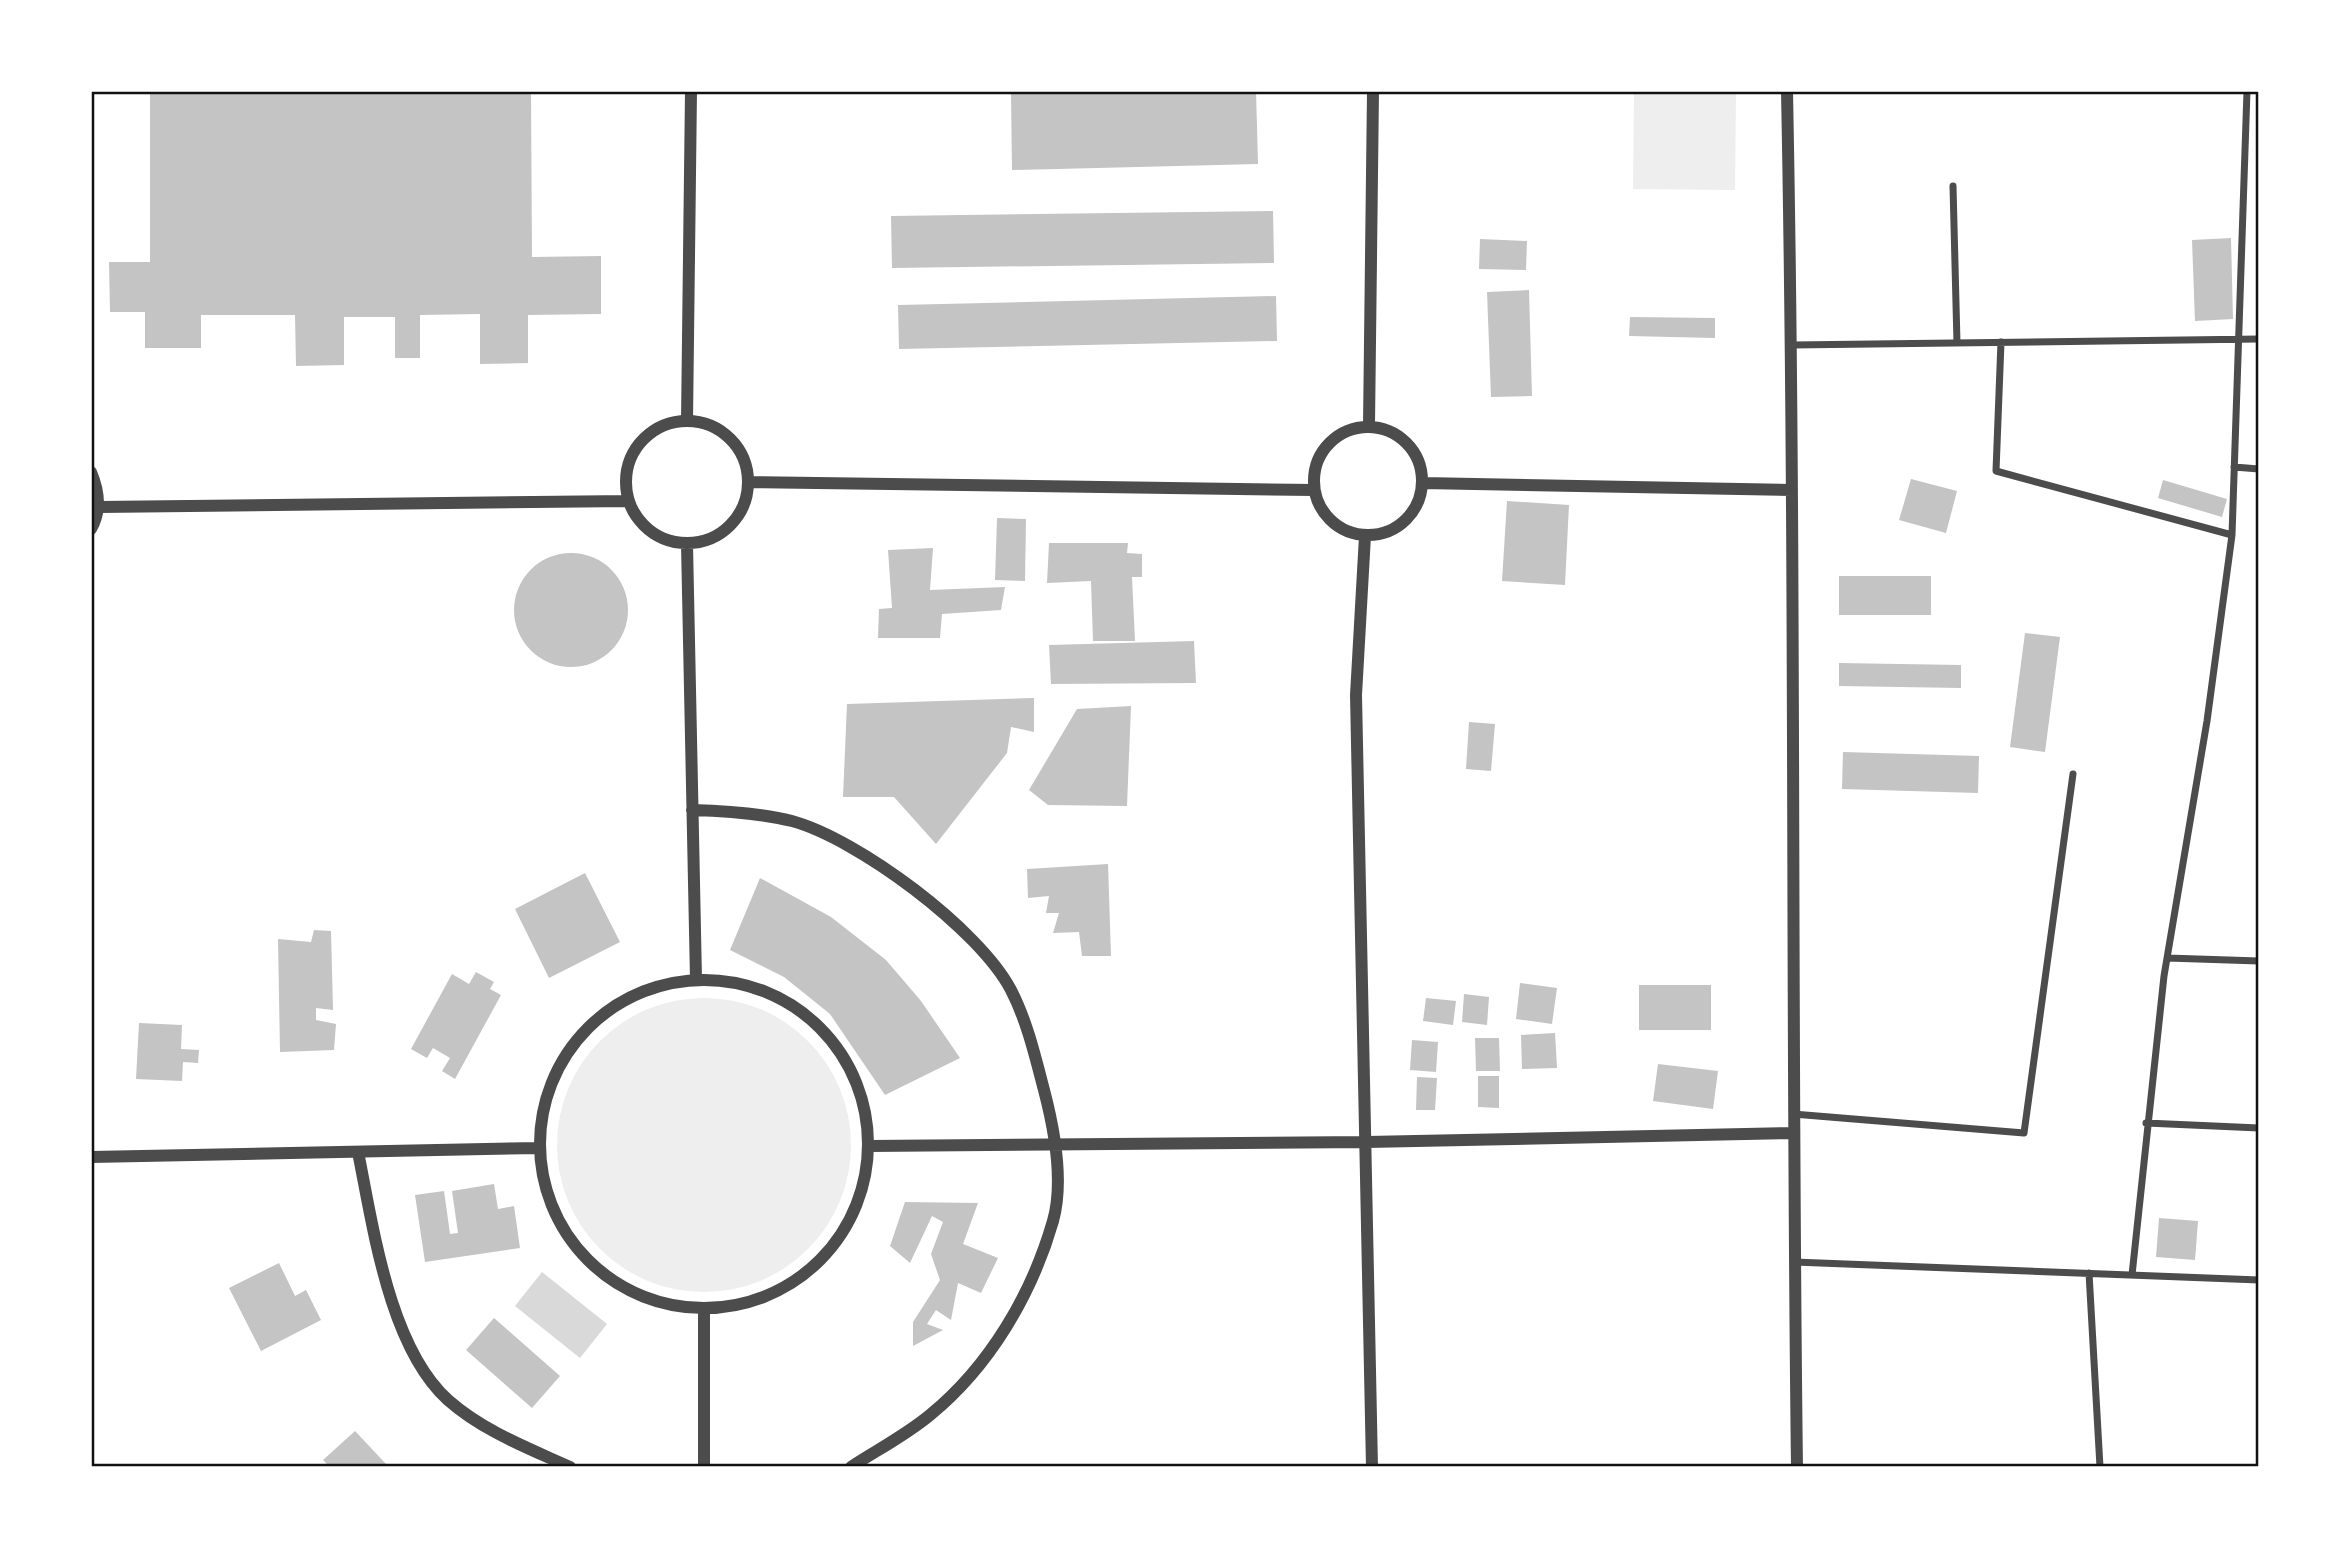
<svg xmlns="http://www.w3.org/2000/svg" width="2350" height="1558" viewBox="0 0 2350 1558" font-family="'PT Sans Narrow',sans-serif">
	<rect width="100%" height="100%" fill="#fff"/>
	<path fill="#eee" d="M 1634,91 L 1736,91 L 1735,190 L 1633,189 Z
		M557 1145a147 147 0 1 1 294 0a147 147 0 1 1-294 0Z"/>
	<path fill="#d9d9d9" d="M 542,1272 L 607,1324 L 580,1358 L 515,1306 Z"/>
	<path fill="#c4c4c4" d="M 150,91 L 531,91 L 532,257 L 601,256 L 601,314 L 528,315 L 528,363 L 480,364 L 480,314 L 420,315 L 420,358 L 395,358 L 395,317 L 344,317 L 344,365 L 296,366 L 295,315 L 201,315 L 201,348 L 145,348 L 145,312 L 110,312 L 109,262 L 150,262 Z
		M 1124,91 L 1256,91 L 1258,164 L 1012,170 L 1011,94 Z
		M 1273,211 L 1274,263 L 892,268 L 891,216 Z
		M 2231,238 L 2233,319 L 2195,321 L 2192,240 Z
		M 1480,239 L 1527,241 L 1526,270 L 1479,269 Z
		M 1529,290 L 1532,396 L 1491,397 L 1487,292 Z
		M 1276,296 L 1277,341 L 899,349 L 898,305 Z
		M 1630,317 L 1715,318 L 1715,338 L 1629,336 Z
		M 1911,479 L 1957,491 L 1946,533 L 1899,520 Z
		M 2163,480 L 2227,499 L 2222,517 L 2158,498 Z
		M 1507,501 L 1569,505 L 1565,585 L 1502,581 Z
		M 997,518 L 1026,519 L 1025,581 L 995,580 Z
		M 1049,543 L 1128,543 L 1127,553 L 1142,554 L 1142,577 L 1132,577 L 1135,641 L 1093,641 L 1091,581 L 1047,583 Z
		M 933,548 L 930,590 L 1005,587 L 1001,610 L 942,614 L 940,638 L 878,638 L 879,609 L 892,608 L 888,550 Z
		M514 610a57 57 0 1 1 114 0a57 57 0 1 1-114 0Z
		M 1839,576 L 1931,576 L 1931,615 L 1839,615 Z
		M 2025,633 L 2060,637 L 2045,752 L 2010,747 Z
		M 1194,641 L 1196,683 L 1051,684 L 1049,645 Z
		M 1839,663 L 1961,665 L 1961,688 L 1839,686 Z
		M 1034,698 L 1034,732 L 1011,727 L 1007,753 L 936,844 L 894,797 L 843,797 L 847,704 Z
		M 1131,706 L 1127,806 L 1048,805 L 1029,790 L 1077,709 Z
		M 1469,722 L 1495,724 L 1491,771 L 1466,769 Z
		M 1843,752 L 1979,756 L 1978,793 L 1842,789 Z
		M 1108,864 L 1111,956 L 1082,956 L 1079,932 L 1053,933 L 1059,913 L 1046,913 L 1049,896 L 1028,898 L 1027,869 Z
		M 585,873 L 620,942 L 549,978 L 515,909 Z
		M 760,878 L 831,917 L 886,960 L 921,1001 L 960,1058 L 885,1095 L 830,1014 L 784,977 L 730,950 Z
		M 314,930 L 331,931 L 333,1010 L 316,1008 L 316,1020 L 336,1024 L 334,1050 L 280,1052 L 278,939 L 311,942 Z
		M 476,972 L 494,982 L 490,989 L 501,995 L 455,1079 L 442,1071 L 450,1058 L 433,1048 L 427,1058 L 411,1049 L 452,974 L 469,984 Z
		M 1520,983 L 1557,988 L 1552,1024 L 1516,1019 Z
		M 1639,985 L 1711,985 L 1711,1030 L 1639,1030 Z
		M 1464,994 L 1489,997 L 1487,1025 L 1462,1022 Z
		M 1426,998 L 1456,1001 L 1453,1025 L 1423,1021 Z
		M 139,1023 L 182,1025 L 181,1049 L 199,1050 L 198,1063 L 183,1062 L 182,1081 L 136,1079 Z
		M 1555,1033 L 1557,1068 L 1522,1069 L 1521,1035 Z
		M 1475,1038 L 1499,1038 L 1500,1071 L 1476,1071 Z
		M 1412,1040 L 1438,1042 L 1436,1072 L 1410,1070 Z
		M 1658,1064 L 1718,1071 L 1713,1109 L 1653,1101 Z
		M 1478,1076 L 1499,1076 L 1499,1108 L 1478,1107 Z
		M 1417,1077 L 1437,1078 L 1435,1110 L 1416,1110 Z
		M 494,1184 L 498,1209 L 514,1206 L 520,1248 L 425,1262 L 415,1195 L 444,1191 L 450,1234 L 458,1233 L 452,1191 Z
		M 905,1202 L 978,1203 L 963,1244 L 998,1258 L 981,1293 L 958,1283 L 951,1320 L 936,1310 L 927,1324 L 943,1330 L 913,1346 L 913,1322 L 940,1280 L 931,1254 L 943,1222 L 932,1216 L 910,1263 L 890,1246 Z
		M 2159,1218 L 2198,1221 L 2195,1260 L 2156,1257 Z
		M 279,1263 L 295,1296 L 306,1290 L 321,1320 L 261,1351 L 229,1288 Z
		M 494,1318 L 560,1376 L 532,1408 L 466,1350 Z
		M 355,1431 L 386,1464 L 382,1467 L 330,1467 L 323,1460 Z"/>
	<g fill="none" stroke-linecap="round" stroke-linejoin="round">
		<path stroke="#4c4c4c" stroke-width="7" d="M 1953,186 L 1957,343
			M 2001,342 L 1996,471 L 2232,535
			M 1792,345 L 2259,339
			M 2234,467 L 2259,469
			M 2167,958 L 2259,961
			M 1793,1114 L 2024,1133 L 2073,774
			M 2146,1123 L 2259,1128
			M 1794,1262 L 2259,1280
			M 2089,1273 L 2100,1467
			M 2132,1275 L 2164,976 L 2207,721 L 2232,535 L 2247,91"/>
		<path stroke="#4c4c4c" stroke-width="12" d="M 1787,91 C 1796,550 1791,1008 1797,1467
			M 687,421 L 691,91
			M626 482a61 61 0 1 1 122 0a61 61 0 1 1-122 0Z
			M 1369,425 L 1373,91
			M1314 481a54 54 0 1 1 108 0a54 54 0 1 1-108 0Z
			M 91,472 C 99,491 102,510 91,529
			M 748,482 L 1314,490
			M 1423,483 L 1792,490
			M 99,507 L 629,501
			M 1365,536 L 1356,695 L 1372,1467
			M 687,544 L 696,979
			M 692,810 C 725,811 760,813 792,821 C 858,839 979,929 1011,990 C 1027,1021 1035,1056 1044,1090 C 1054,1128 1064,1182 1053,1221 C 1032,1294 990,1366 930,1415 C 906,1435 877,1450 851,1467
			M540 1144a164 164 0 1 1 328 0a164 164 0 1 1-328 0Z
			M 869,1146 L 1367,1142 L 1793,1133
			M 358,1152 C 373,1226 389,1347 448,1400 C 483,1431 528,1448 570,1467
			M 91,1157 L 539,1148
			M 704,1467 L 704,1310"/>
	</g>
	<rect width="2350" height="1558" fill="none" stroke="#ffffff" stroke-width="186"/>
	<rect x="93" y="93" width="2164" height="1372" fill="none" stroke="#111" stroke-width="2.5"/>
</svg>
